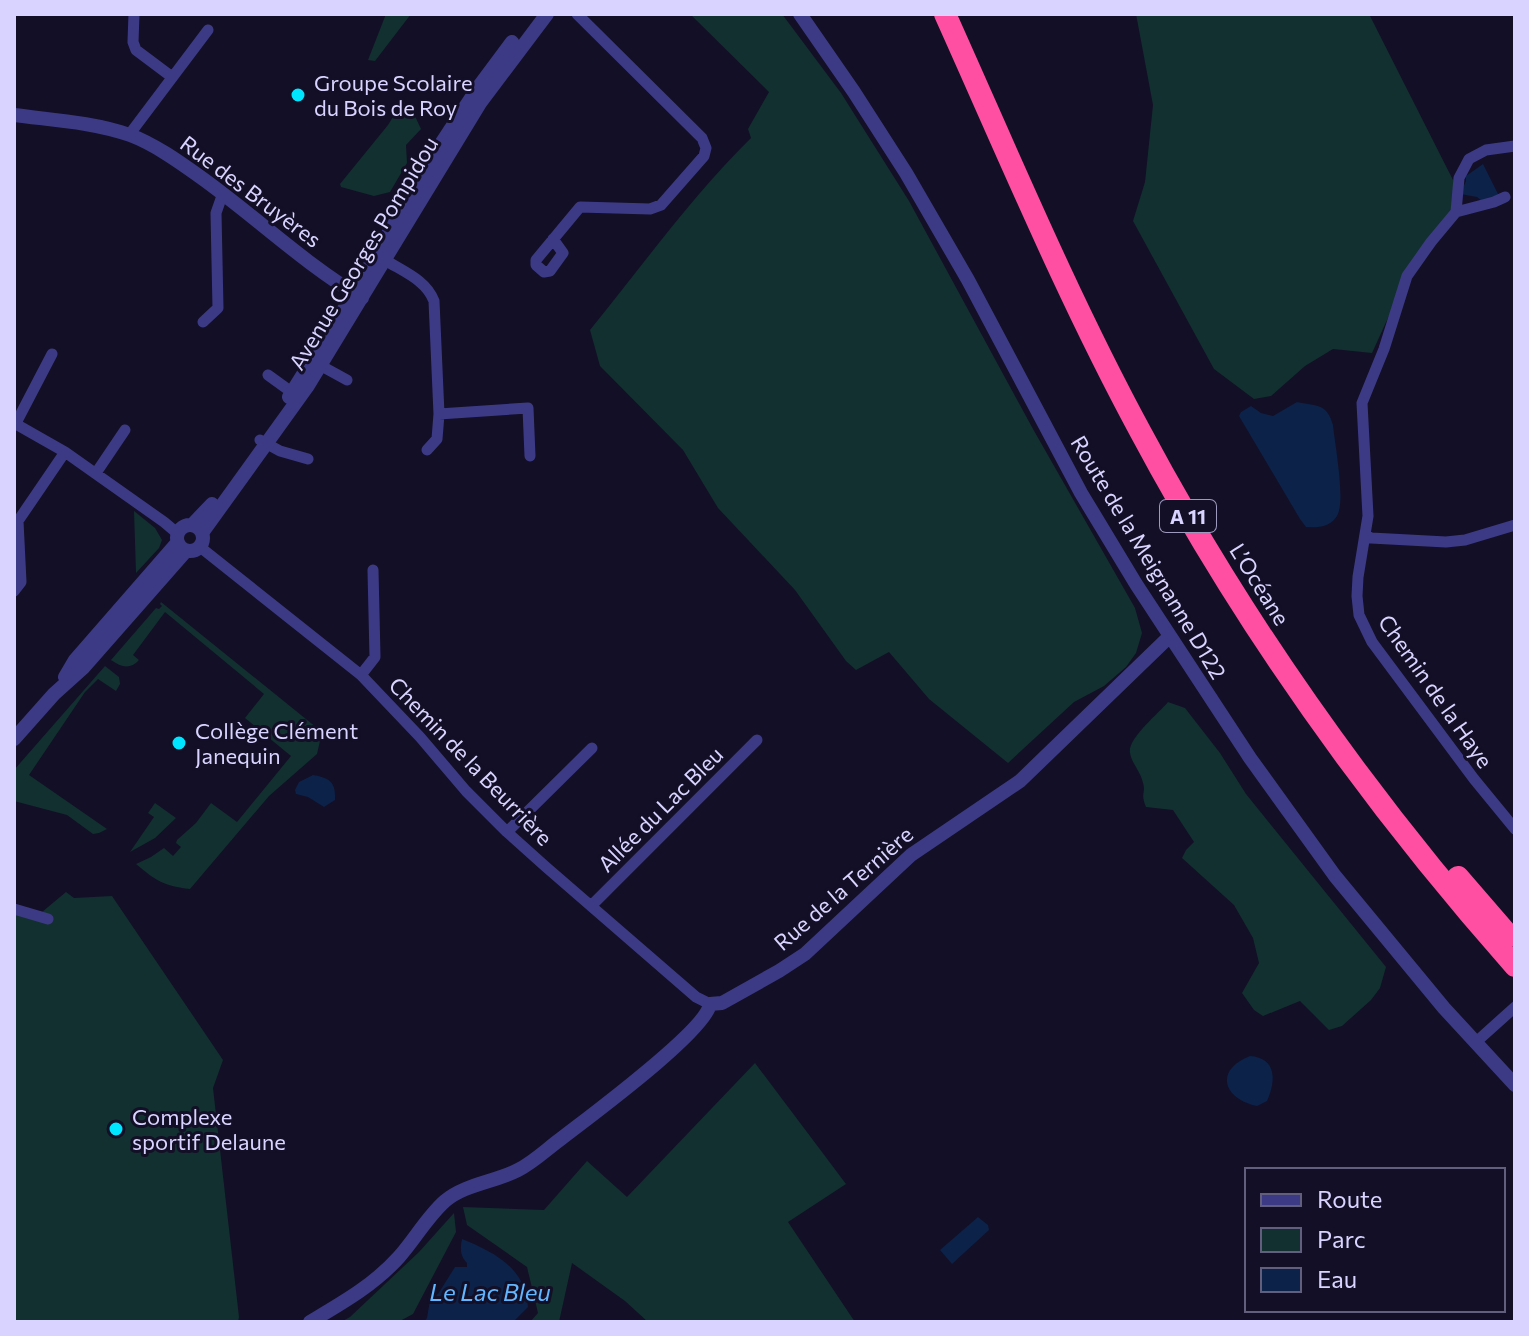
<svg xmlns="http://www.w3.org/2000/svg" width="1529" height="1336" viewBox="0 0 1529 1336" font-family="Commissioner,sans-serif">
	<rect width="100%" height="100%" fill="#130f26"/>
	<path fill="#12302f" d="M 386,14 L 411,14 L 375,61 L 368,60 Z
		M 690,14 L 782,14 L 841,93 L 909,201 L 1033,429 L 1135,608 L 1142,633 L 1136,653 L 1126,667 L 1104,686 L 1074,702 L 1008,763 L 929,699 L 889,652 L 856,670 L 846,661 L 795,590 L 718,508 L 683,450 L 600,366 L 590,330 C 643,265 691,197 751,138 L 748,129 L 769,92 Z
		M 1136,14 L 1369,14 L 1453,180 L 1456,212 L 1407,276 L 1372,353 L 1333,349 L 1305,366 L 1271,396 L 1254,399 L 1214,369 L 1133,221 L 1145,182 L 1153,105 Z
		M 403,101 L 413,112 L 421,129 L 406,145 L 407,163 L 390,192 L 374,196 L 341,187 L 340,184 L 388,125 Z
		M 134,511 L 155,528 L 162,540 L 159,548 L 136,573 Z
		M 161,602 L 322,732 L 317,754 L 269,796 L 190,889 C 164,886 156,881 136,864 L 151,857 L 164,848 L 173,856 L 181,847 L 176,843 L 177,840 L 196,823 L 211,803 L 237,822 L 291,756 L 245,718 L 264,694 L 165,612 L 133,655 L 139,660 C 130,670 121,667 111,660 L 156,608 L 159,609 L 162,606 L 160,604 Z
		M 105,666 L 119,677 L 120,684 L 116,691 L 98,679 L 85,692 L 29,775 L 107,829 L 99,833 L 93,834 L 67,815 L 14,801 L 14,770 Z
		M 1168,702 L 1185,708 L 1220,753 L 1246,794 L 1386,967 L 1380,988 L 1371,1000 L 1342,1026 L 1329,1030 L 1300,1001 L 1263,1016 L 1254,1010 L 1242,993 L 1259,963 L 1253,938 L 1234,905 L 1182,858 L 1186,850 L 1194,842 L 1173,810 L 1146,807 C 1140,793 1146,793 1143,783 C 1141,772 1132,764 1130,753 C 1127,739 1159,713 1168,702 Z
		M 155,803 L 176,818 L 155,838 L 130,852 L 154,817 L 148,813 Z
		M 66,892 L 74,898 L 112,896 L 223,1060 L 213,1088 L 239,1317 L 238,1322 L 14,1322 L 14,906 L 42,912 Z
		M 755,1063 L 846,1184 L 788,1222 L 855,1322 L 648,1322 L 625,1301 L 572,1263 L 559,1322 L 530,1322 L 538,1313 L 527,1267 L 467,1225 L 463,1207 L 544,1210 L 587,1161 L 627,1197 Z
		M 454,1213 L 456,1232 L 413,1314 L 398,1322 L 341,1322 L 350,1317 L 419,1252 Z"/>
	<path fill="#0c2248" d="M 1483,164 L 1498,194 L 1492,200 L 1483,202 L 1477,197 L 1460,194 L 1466,181 L 1466,176 Z
		M 1297,402 C 1316,406 1327,403 1333,425 C 1335,445 1345,497 1338,514 C 1332,527 1318,528 1306,527 L 1300,519 L 1239,416 L 1241,412 L 1251,406 L 1261,413 L 1273,416 Z
		M 313,775 C 330,778 336,782 335,800 L 324,807 L 308,797 L 296,794 L 295,790 L 299,782 Z
		M 1250,1056 C 1277,1058 1276,1081 1267,1101 L 1257,1106 C 1223,1099 1214,1070 1250,1056 Z
		M 978,1217 L 988,1225 L 989,1230 L 952,1264 L 940,1250 Z
		M 462,1239 C 494,1252 526,1268 528,1307 L 515,1320 L 516,1322 L 424,1322 L 427,1318 L 430,1300 L 433,1296 L 438,1294 L 455,1267 L 467,1267 L 467,1263 C 460,1256 460,1248 462,1239 Z"/>
	<g fill="none" stroke-linecap="round" stroke-linejoin="round">
		<path stroke="#3d3a85" stroke-width="11" d="M 134,14 L 133,42 L 136,50 L 172,77
			M 129,135 L 208,30
			M 1515,146 L 1486,150 L 1469,159 L 1459,178 L 1456,212 L 1431,242 L 1407,276 L 1384,349 L 1362,403 L 1368,516 L 1358,577 L 1357,596 L 1359,615 L 1372,642 L 1474,779 L 1515,829
			M 1456,212 L 1494,202 L 1505,197
			M 553,239 L 563,253 L 550,271 L 544,272 L 536,265 L 536,260 L 580,207 L 650,209 L 661,205 L 704,156 L 706,148 L 702,138 L 577,14
			M 385,260 C 404,272 426,280 434,301 L 439,414
			M 203,322 L 218,308 L 216,213 L 223,193
			M 316,363 L 347,380
			M 268,375 L 297,396
			M 14,423 L 65,452 L 164,522 L 177,533
			M 16,423 L 52,354
			M 260,440 L 280,451 L 308,459
			M 427,450 L 437,439 L 439,414 L 528,408 L 530,456
			M 96,473 L 125,430
			M 1365,535 L 1371,538 L 1446,542 L 1465,540 L 1515,525
			M 200,547 L 361,675 L 420,737 L 466,791 L 507,832 L 546,867 L 696,997 L 710,1004
			M 14,591 L 21,582 L 18,521 L 65,452
			M 361,675 L 375,657 L 373,570
			M 507,832 L 592,748
			M 591,906 L 757,740
			M 14,909 L 48,919
			M 1475,1043 L 1515,1007"/>
		<path stroke="#3d3a85" stroke-width="14" d="M 800,14 L 854,92 L 906,173 L 968,280 L 1081,493 L 1136,584 L 1250,758 L 1335,876 L 1444,1008 L 1515,1085
			M 14,115 C 52,120 93,122 130,135 C 154,144 178,161 199,176 C 254,215 303,263 362,298
			M 289,397 L 354,293 L 431,159 L 477,89 L 512,42
			M177 538a13 13 0 1 1 26 0a13 13 0 1 1-26 0Z
			M 192,525 L 212,504
			M 202,533 L 307,387 L 480,103 L 547,14
			M 65,677 L 75,660 L 177,543
			M 14,739 L 54,694 L 84,667 L 186,551
			M 310,1322 C 342,1303 374,1285 399,1257 C 415,1239 427,1217 445,1201 C 465,1184 495,1182 518,1170 C 534,1162 548,1148 562,1138 C 589,1117 706,1031 710,1004 L 722,1003 L 779,971 L 805,954 L 911,855 L 1020,781 L 1169,637"/>
		<path stroke="#ff4fa3" stroke-width="22" d="M 945,14 C 1008,154 1067,296 1140,431 C 1243,624 1371,803 1515,966
			M 1458,877 L 1509,936"/>
	</g>
	<g fill="#00e5ff" stroke="#130f26" stroke-width="3">
		<circle cx="298" cy="95" r="8"/>
		<circle cx="179" cy="743" r="8"/>
		<circle cx="116" cy="1129" r="8"/>
	</g>
	<g text-anchor="middle" dominant-baseline="central" stroke-width="6" stroke-linejoin="round" paint-order="stroke">
		<rect fill="#130f26" stroke="#9e99be" stroke-width="2" x="1160" y="500" width="56" height="32" rx="6"/>
		<g font-size="20" font-weight="bold" fill="#d9d4ff">
			<text x="1188" y="516">A 11</text>
		</g>
		<g font-size="22" fill="#d9d4ff" stroke="#130f26" text-anchor="start">
			<text x="314" y="82">Groupe Scolaire<tspan x="314" dy="25">du Bois de Roy</tspan></text>
			<text x="195" y="730">Collège Clément<tspan x="195" dy="25">Janequin</tspan></text>
			<text x="132" y="1116">Complexe<tspan x="132" dy="25">sportif Delaune</tspan></text>
		</g>
		<g font-size="22" fill="#d9d4ff" stroke="#130f26">
			<text transform="translate(251 191) rotate(37)">Rue des Bruyères</text>
			<text transform="translate(363 253) rotate(-59)">Avenue Georges Pompidou</text>
			<text transform="translate(1149 557) rotate(59)">Route de la Meignanne D122</text>
			<text transform="translate(1260 584) rotate(58)">L’Océane</text>
			<text transform="translate(1436 691) rotate(55)">Chemin de la Haye</text>
			<text transform="translate(471 761) rotate(46)">Chemin de la Beurrière</text>
			<text transform="translate(660 809) rotate(-45)">Allée du Lac Bleu</text>
			<text transform="translate(843 888) rotate(-41)">Rue de la Ternière</text>
		</g>
		<g font-size="24" font-style="italic" fill="#62b6ff" stroke="#130f26">
			<text x="490" y="1291">Le Lac Bleu</text>
		</g>
	</g>
	<rect width="1529" height="1336" fill="none" stroke="#d9d4ff" stroke-width="32"/>
	<rect x="1245" y="1168" width="260" height="144" fill="#130f26" stroke="#625e7d" stroke-width="2"/>
	<rect x="1261" y="1194" width="40" height="12" fill="#3d3a85" stroke="#625e7d" stroke-width="2"/>
	<text x="1317" y="1208" font-size="24" fill="#d9d4ff">Route</text>
	<rect x="1261" y="1228" width="40" height="24" fill="#12302f" stroke="#625e7d" stroke-width="2"/>
	<text x="1317" y="1248" font-size="24" fill="#d9d4ff">Parc</text>
	<rect x="1261" y="1268" width="40" height="24" fill="#0c2248" stroke="#625e7d" stroke-width="2"/>
	<text x="1317" y="1288" font-size="24" fill="#d9d4ff">Eau</text>
</svg>
